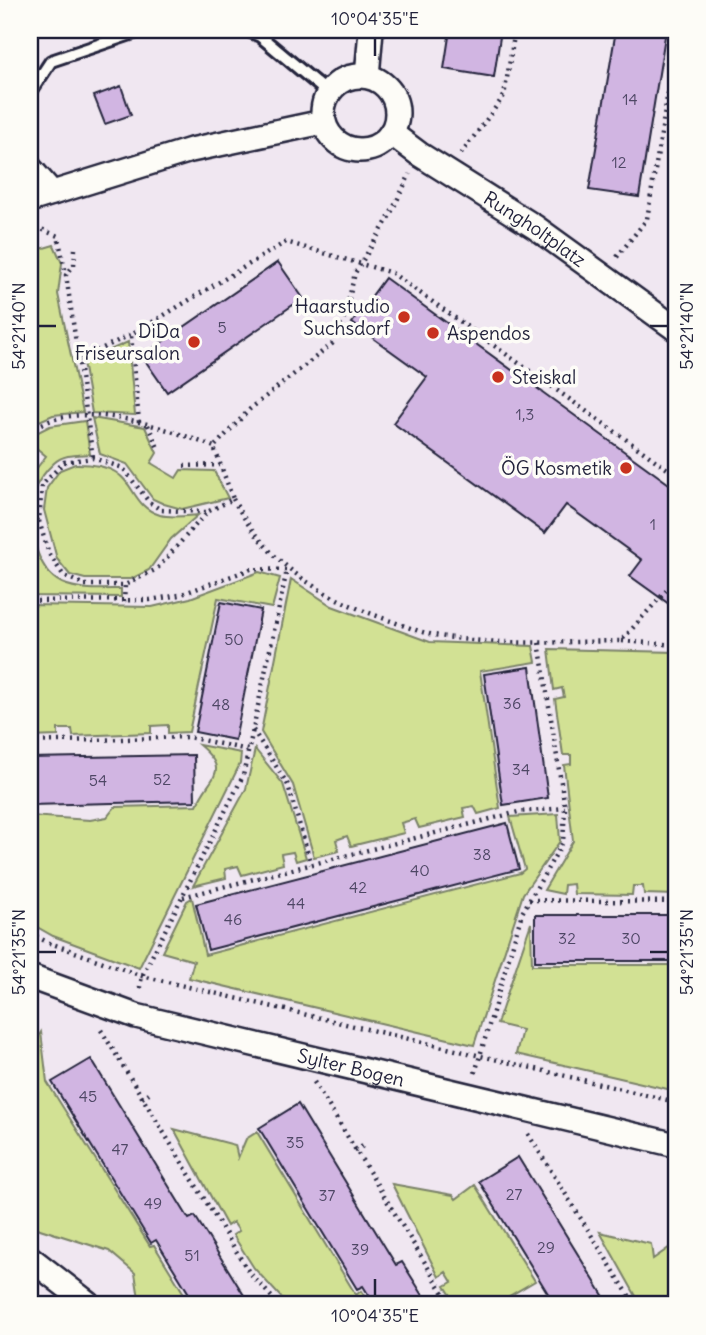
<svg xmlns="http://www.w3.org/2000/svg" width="706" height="1335" viewBox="0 0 706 1335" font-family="Delius,sans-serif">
	<rect width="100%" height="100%" fill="#f0e7f1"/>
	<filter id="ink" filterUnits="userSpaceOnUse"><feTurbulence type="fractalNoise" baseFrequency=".0143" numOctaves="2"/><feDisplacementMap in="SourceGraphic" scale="14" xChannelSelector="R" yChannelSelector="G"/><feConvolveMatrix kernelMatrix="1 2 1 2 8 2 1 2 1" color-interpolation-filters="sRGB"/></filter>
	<g filter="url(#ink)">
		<path fill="#d2e194" stroke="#7a8268" stroke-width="2" d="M 54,245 L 62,263 L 58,294 L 83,412 L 53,415 L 30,425 L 30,252 Z
			M 128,342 L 135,415 L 92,413 L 83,362 Z
			M 92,418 L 145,427 L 157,453 L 151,463 L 176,478 L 181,470 L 214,471 L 228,498 L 182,509 L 164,504 L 153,499 L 127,464 L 100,454 Z
			M 85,421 L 90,454 C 77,455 64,454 54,463 C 45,471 36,484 32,495 C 25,520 36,571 62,583 C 80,591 102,589 121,589 L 121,597 L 30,596 L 30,477 L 46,456 L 34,446 L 30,450 L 30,436 L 50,426 Z
			M 75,464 C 142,463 122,503 160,515 C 171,518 186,516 198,515 L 171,539 L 149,570 L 131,579 L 85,579 L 70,575 L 57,559 L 44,510 L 47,488 L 60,470 Z
			M 259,572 L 280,578 L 272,608 L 218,598 L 189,732 L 168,733 L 168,725 L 151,726 L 151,733 L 73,736 L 72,729 L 58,729 L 58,736 L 30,737 L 30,605 L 152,607 L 190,598 Z
			M 291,579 L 332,606 L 430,642 L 533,646 L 536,662 L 480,671 L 500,808 L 478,814 L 474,806 L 463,808 L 465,817 L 419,828 L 415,819 L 401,823 L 404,833 L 351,846 L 347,836 L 336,840 L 339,851 L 314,857 L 293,785 L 261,732 Z
			M 549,649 L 676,652 L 676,895 L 644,894 L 643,886 L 633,886 L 632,895 L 574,894 L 573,884 L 564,885 L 563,894 L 544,890 L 573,841 L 564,765 L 571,764 L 571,755 L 563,755 L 555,699 L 564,697 L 562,688 L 554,690 Z
			M 199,745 L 241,753 L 240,764 L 139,968 L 53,936 L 30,923 L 30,816 L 90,820 L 107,817 L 115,807 L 197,805 C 209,776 232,773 199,745 Z
			M 255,749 L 283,784 L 306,858 L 296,861 L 293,852 L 281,854 L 283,864 L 242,875 L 238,866 L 225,869 L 226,878 L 193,886 L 246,789 Z
			M 558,814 L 560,841 L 523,894 L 474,1045 L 189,978 L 194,961 L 162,952 L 187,901 L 192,898 L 205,955 L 520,873 L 525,869 L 510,817 Z
			M 531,923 L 532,965 L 676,965 L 676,1091 L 516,1054 L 522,1030 L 497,1024 Z
			M 41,1032 L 47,1082 L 150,1246 L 154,1245 L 191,1305 L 140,1305 L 135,1273 L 109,1251 L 40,1229 L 30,1222 L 30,1049 Z
			M 174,1129 L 235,1145 L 238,1158 L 246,1139 L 257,1132 L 356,1295 L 361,1291 L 370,1305 L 288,1305 L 254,1268 L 233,1235 L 239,1231 L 233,1222 L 227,1226 Z
			M 392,1184 L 453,1195 L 456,1199 L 475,1185 L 535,1281 L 494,1305 L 457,1305 L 445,1286 L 452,1282 L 446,1272 L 439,1277 Z
			M 600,1232 L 651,1244 L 653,1259 L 676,1243 L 676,1305 L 641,1305 Z"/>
		<path fill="#d1b5e2" stroke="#22223b" stroke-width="2" d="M 450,30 L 501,30 L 494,77 L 444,69 Z
			M 616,30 L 666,30 L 639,197 L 589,190 Z
			M 121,86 L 131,115 L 105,124 L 94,96 Z
			M 278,262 L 303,298 L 167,392 L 142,356 Z
			M 385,278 L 676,489 L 676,609 L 630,576 L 642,560 L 566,505 L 545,533 L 393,423 L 427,377 L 352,323 Z
			M 221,602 L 261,610 L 235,740 L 195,732 Z
			M 530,667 L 548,798 L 503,805 L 484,674 Z
			M 194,755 L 195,801 L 30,805 L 30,758 Z
			M 507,823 L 519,869 L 208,950 L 196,904 Z
			M 535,915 L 676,915 L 676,961 L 535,961 Z
			M 91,1059 L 189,1219 L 195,1216 L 250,1305 L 196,1305 L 156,1240 L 151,1243 L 52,1082 Z
			M 298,1104 L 396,1265 L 402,1262 L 429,1305 L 375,1305 L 363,1286 L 357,1289 L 259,1128 Z
			M 518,1157 L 582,1261 L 609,1305 L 555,1305 L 479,1181 Z"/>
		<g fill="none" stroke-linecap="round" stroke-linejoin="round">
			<g stroke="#22223b" stroke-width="16">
				<path id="service" d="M 246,30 L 260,36 L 328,93
					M 30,93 L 51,61 L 143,30"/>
			</g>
			<g stroke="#22223b" stroke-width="28">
				<g id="minor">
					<circle cx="360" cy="113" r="37"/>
					<path d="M 367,76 L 371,30"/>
					<path id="s1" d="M 391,133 L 419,154 L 535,227 L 676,329"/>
					<path d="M 30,168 L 52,193"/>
					<path d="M 30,200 L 191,150 L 323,122"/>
					<path id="s2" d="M 30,977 L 136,1016 L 676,1145"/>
					<path d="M 30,1258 L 89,1304"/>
				</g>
			</g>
			<path stroke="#22223b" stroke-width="4.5" stroke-dasharray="2 5" stroke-linecap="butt" d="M 461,154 L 504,96 L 515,30
				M 36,227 L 58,236 L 66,274
				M 30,241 L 37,225
				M 75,249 L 74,265 L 66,275 L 93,458
				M 617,257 L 647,219 L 676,43
				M 78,360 L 130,335
				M 139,422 L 131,335 L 286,242 L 392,273 L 676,475
				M 148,425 L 159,450
				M 30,431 C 78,396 165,427 214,447
				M 184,466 L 220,465
				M 233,499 C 269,566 318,595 388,620 C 403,625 419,632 434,635 C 495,646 560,642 621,641 L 676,580
				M 39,521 L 49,554 L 64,576 L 85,585 L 125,585 L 157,569 L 207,512 L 233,499 L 214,447 L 250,409 L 332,344 L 345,315 L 355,273 L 387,221 L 410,174
				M 30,522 L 39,521 L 42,485 L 64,462 L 93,458 L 123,468 L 149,502 L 161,510 L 206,512
				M 30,601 L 150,600 L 179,595 L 251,569 L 287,570 L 243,776 L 142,976 L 139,992
				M 124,602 L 125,585
				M 622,641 L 676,645
				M 253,730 L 288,785 L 311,864
				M 30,742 L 188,737 L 248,750
				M 183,897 L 518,812 L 565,808
				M 529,900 L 676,902
				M 30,933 L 47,942 L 142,976 L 676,1102
				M 101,1030 L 249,1272 L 279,1305
				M 475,1073 L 522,913 L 563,842 L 565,808 L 539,642
				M 314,1082 L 451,1305
				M 142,1098 L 149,1093
				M 528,1134 L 635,1305
				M 355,1151 L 366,1144"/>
			<use href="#service" stroke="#fdfcf7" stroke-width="10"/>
			<use href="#minor" stroke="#fdfcf7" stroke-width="23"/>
		</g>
	</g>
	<path fill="none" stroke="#22223b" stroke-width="2.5" d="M 375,38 L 375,56M 38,326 L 56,326M 650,326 L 668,326M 38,952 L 56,952M 650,952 L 668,952M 375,1279 L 375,1296"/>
	<g fill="#c8321e" stroke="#fdfcf7" stroke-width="2.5">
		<circle cx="404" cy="317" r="7"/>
		<circle cx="433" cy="333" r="7"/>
		<circle cx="194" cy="342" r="7"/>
		<circle cx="498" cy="377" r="7"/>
		<circle cx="626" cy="468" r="7"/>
	</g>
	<g text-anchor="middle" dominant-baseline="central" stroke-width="7" stroke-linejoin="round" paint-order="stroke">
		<g font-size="16" fill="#4e4765">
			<text x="630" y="99">14</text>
			<text x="619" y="162">12</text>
			<text x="222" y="327">5</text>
			<text x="525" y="414">1,3</text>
			<text x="653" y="524">1</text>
			<text x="234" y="639">50</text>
			<text x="512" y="703">36</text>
			<text x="221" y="704">48</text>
			<text x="521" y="769">34</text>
			<text x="162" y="779">52</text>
			<text x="98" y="780">54</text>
			<text x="482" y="854">38</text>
			<text x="420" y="870">40</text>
			<text x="358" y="887">42</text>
			<text x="296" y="903">44</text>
			<text x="233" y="919">46</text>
			<text x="567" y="938">32</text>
			<text x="631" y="938">30</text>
			<text x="88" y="1096">45</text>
			<text x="295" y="1142">35</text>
			<text x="120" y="1149">47</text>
			<text x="514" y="1194">27</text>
			<text x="327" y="1195">37</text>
			<text x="153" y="1203">49</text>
			<text x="546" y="1247">29</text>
			<text x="360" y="1249">39</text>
			<text x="192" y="1255">51</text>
		</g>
		<g font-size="19" fill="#22223b" stroke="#fdfcf7">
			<text stroke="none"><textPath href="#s1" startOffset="173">Rungholtplatz</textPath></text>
			<text stroke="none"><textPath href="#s2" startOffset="334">Sylter Bogen</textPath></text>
		</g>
		<g font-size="19" fill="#22223b" stroke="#fdfcf7" text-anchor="end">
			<text x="390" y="306">Haarstudio<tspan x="390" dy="22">Suchsdorf</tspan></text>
			<text x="180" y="331">DiDa<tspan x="180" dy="22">Friseursalon</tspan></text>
			<text x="447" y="333" text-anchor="start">Aspendos</text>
			<text x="512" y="377" text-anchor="start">Steiskal</text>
			<text x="612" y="468">ÖG Kosmetik</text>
		</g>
	</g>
	<rect width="706" height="1335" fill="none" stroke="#fdfcf7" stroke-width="77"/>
	<rect x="38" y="38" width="630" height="1258" fill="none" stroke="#22223b" stroke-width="2.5"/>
	<g font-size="18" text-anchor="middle" fill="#22223b">
		<text x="375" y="25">10°04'35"E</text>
		<text transform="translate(19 326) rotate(-90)" y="6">54°21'40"N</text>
		<text transform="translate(687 326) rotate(-90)" y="6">54°21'40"N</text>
		<text transform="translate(19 952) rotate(-90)" y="6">54°21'35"N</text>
		<text transform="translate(687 952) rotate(-90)" y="6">54°21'35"N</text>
		<text x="375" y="1322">10°04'35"E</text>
	</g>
</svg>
